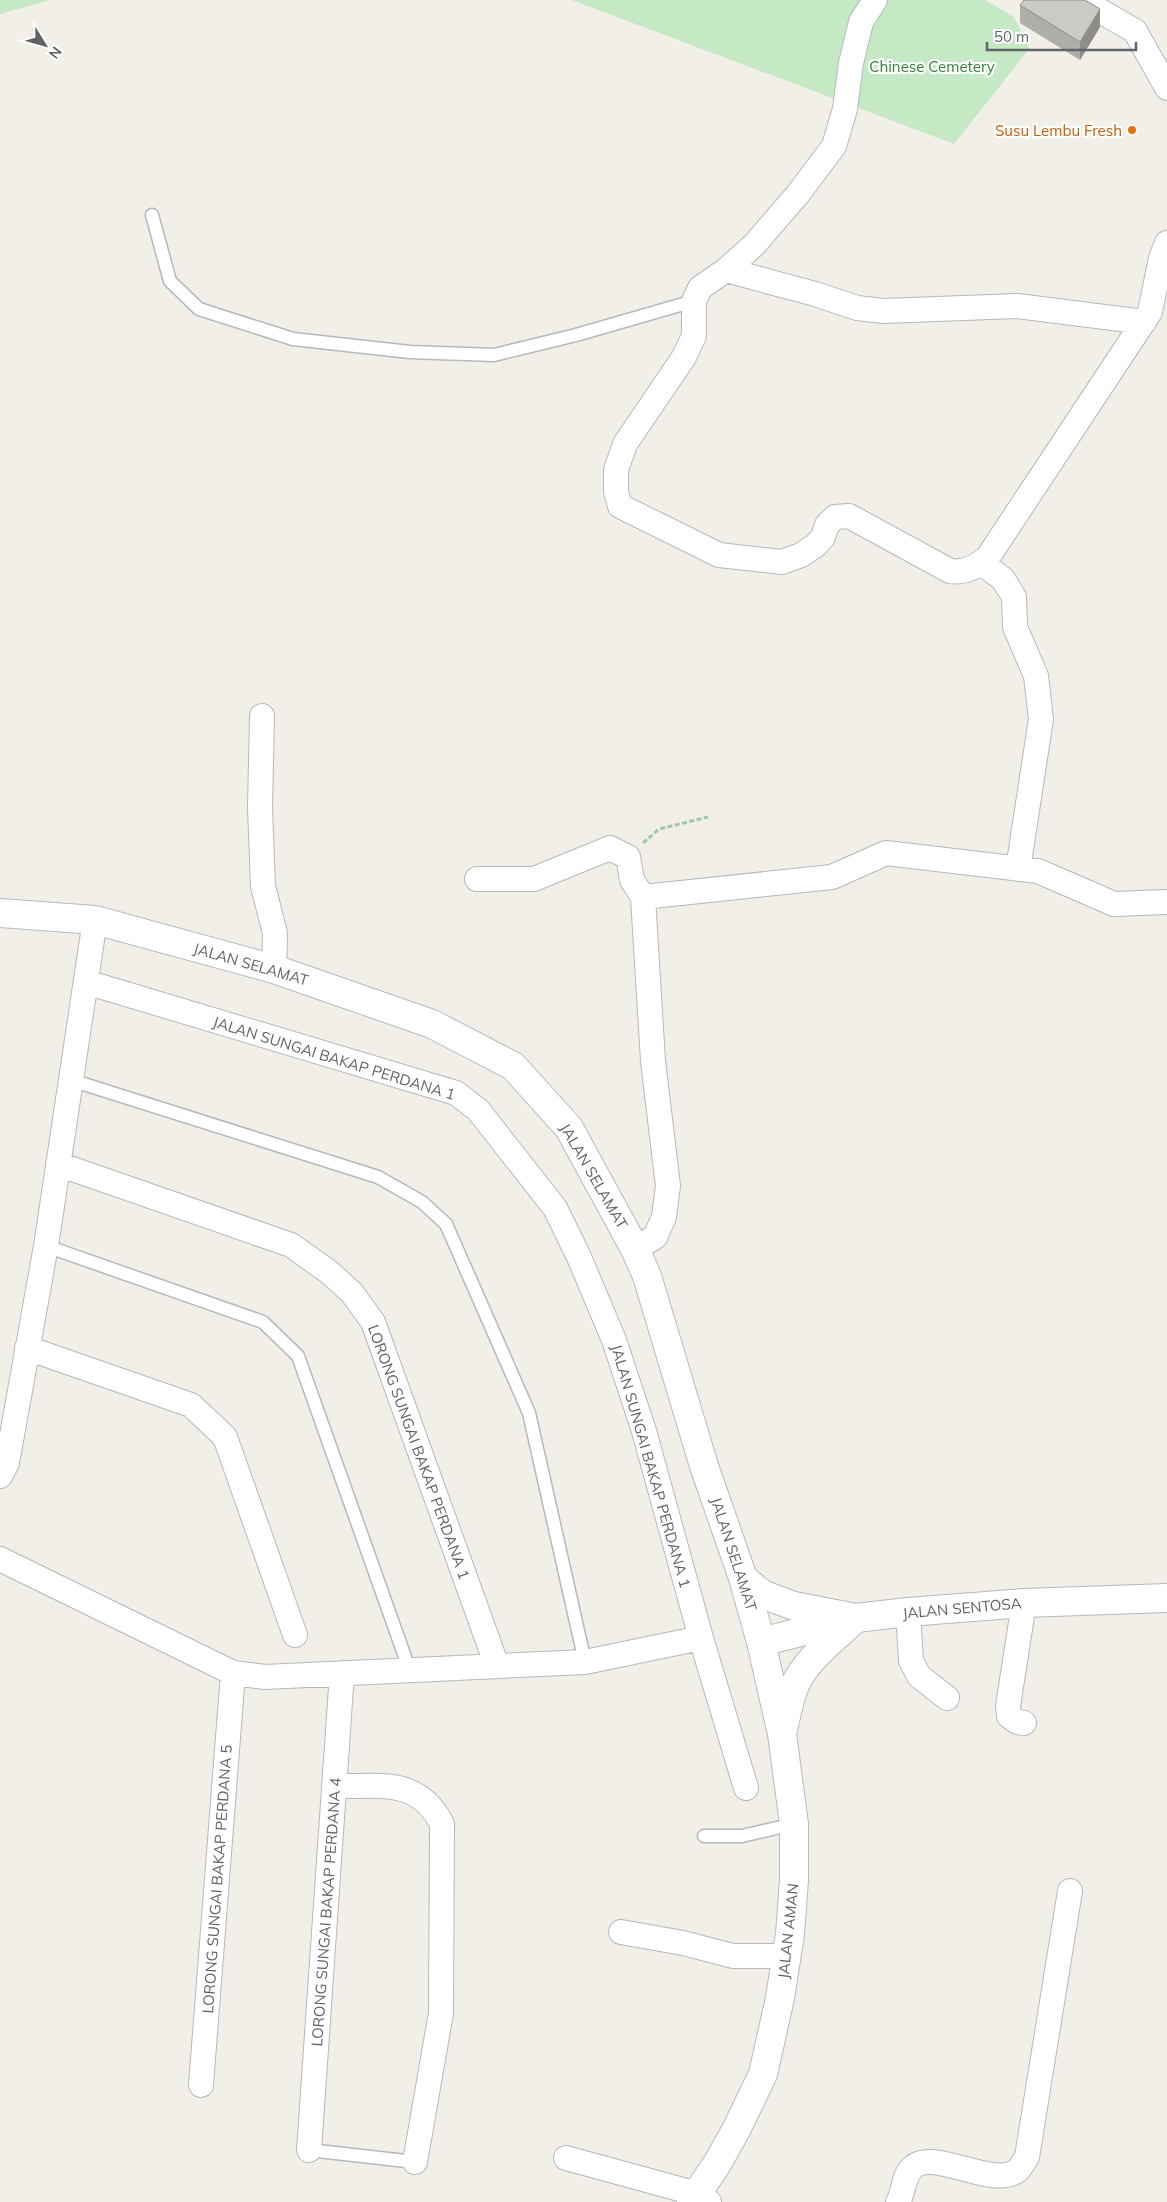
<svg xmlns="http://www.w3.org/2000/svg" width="1167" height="2202" viewBox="0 0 1167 2202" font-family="Mulish,sans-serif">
	<rect width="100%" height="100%" fill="#f1efe8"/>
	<path fill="#c5e8c5" d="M 0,0 L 50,0 L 0,14 Z
		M 572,0 L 985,0 L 1014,17 L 1029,49 L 954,144 Z"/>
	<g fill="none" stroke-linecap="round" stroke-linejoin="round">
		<g stroke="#b5b8bc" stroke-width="15">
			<path id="service" d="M 152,215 L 170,281 L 199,309 L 293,339 L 410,352 L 494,355 L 576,335 L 694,301
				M 71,1080 L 378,1177 L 422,1202 L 446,1224 L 529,1413 L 585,1662
				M 46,1246 L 263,1322 L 298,1356 L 410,1671
				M 704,1836 L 742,1836 L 794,1824
				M 309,2150 L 415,2162"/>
		</g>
		<g stroke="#b5b8bc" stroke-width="26">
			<path id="minor" d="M 1081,0 L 1135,31 L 1167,88
				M 726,270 L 754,245 L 798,194 L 834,146 L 845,109 L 851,63 L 861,22 L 875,0
				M 1144,322 L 1017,306 L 884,311 L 857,308 L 815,294 L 726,270 L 700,288 L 694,301 L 694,336 L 684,357 L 625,444 L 616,470 L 616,492 L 620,506 L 719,555 L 782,562 L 801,555 L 816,545 L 823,537 L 827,525 L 835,517 L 849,516 L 950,571 C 964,573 977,567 988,557 L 1150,312 L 1161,258 L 1167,243
				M 981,563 L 1003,579 L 1014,597 L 1015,627 L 1036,676 L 1041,719 L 1018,869
				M 262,716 L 260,807 L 263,886 L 275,933 L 274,969
				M 477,879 L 534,879 L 610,848 L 628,857 L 632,880 L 643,897
				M 86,982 L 456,1093 L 478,1110 L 555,1208 L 579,1257 L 614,1340 L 644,1431 L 701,1638 L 746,1788
				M 58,1164 L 291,1245 L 329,1272 L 352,1293 L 373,1322 L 497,1666
				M 635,1249 L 655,1237 L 664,1217 L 668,1186 L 653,1061 L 643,897 L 832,877 L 886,853 L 1038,871 L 1114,904 L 1167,902
				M 27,1348 L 191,1405 L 225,1437 L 295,1635
				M 0,1476 L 7,1463 L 46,1246 L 95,920
				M 0,1559 L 233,1673 L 265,1677 L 585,1662 L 701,1638
				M 1024,1603 L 1008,1706 L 1009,1716 L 1017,1722 L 1024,1723
				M 908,1612 L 911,1661 L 919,1676 L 947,1698
				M 335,1786 C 380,1787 418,1777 442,1824 L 441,2013 L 415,2162
				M 621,1932 L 683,1943 L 733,1956 L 787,1956
				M 201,2085 L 233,1673
				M 309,2150 L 342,1673
				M 566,2158 L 683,2190 L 709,2202
				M 898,2202 C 905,2190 902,2177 913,2167 C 935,2148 994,2190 1018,2170 C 1021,2167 1024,2161 1027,2157 L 1070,1891"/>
		</g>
		<g stroke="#b5b8bc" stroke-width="30">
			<path id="tertiary" d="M 761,1642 L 856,1618 L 908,1612 L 1024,1603 L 1167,1598"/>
		</g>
		<g stroke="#b6babf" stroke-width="30">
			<path id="secondary" d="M 0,913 L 95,920 L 274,969 L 432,1024 L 513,1066 L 569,1128 L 635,1249 L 647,1276 L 704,1466 L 743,1578 L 761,1642 L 782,1734 L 794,1824 L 794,1880 L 790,1934 L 780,1998 L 763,2074 L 736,2130 L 717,2164 L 691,2202
				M 743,1578 L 762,1594 L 794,1606 L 856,1618
				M 783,1730 C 787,1713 790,1692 799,1677 C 813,1654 836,1637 856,1618"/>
		</g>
		<path stroke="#9cc7a9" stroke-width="3" stroke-dasharray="5 2.5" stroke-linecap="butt" d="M 643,843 L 659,829 L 708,817"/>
		<use href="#service" stroke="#fff" stroke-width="12"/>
		<use href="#minor" stroke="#fff" stroke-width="24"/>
		<use href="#tertiary" stroke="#fff" stroke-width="28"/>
		<use href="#secondary" stroke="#fff" stroke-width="28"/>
	</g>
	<path fill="#afaea9" d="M 1020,5 L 1100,27 L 1080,60 L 1020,23 Z"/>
	<path fill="#8f8d8a" d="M 1100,9 L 1100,27 L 1080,60 L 1080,42 Z"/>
	<path fill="#cccac5" stroke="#8f8d8a" d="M 1024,0 L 1085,0 L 1100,9 L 1080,42 L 1020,5 Z"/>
	<circle fill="#e8710a" stroke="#fff" stroke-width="2" cx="1132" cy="130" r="5"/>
	<g text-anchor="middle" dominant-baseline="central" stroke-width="4.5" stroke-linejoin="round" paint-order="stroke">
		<g font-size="15" fill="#348238" stroke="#fff">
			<text x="932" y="66">Chinese Cemetery</text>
		</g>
		<g font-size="15" fill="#c56008" stroke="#fff" text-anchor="end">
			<text x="1122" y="130">Susu Lembu Fresh</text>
		</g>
		<g font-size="15" fill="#5f6368" stroke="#fff">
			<text transform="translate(251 964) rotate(16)">JALAN SELAMAT</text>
			<text transform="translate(334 1058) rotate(17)">JALAN SUNGAI BAKAP PERDANA 1</text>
			<text transform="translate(594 1176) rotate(60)">JALAN SELAMAT</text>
			<text transform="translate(419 1452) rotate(70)">LORONG SUNGAI BAKAP PERDANA 1</text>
			<text transform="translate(651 1466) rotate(74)">JALAN SUNGAI BAKAP PERDANA 1</text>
			<text transform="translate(734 1554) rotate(72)">JALAN SELAMAT</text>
			<text transform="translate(962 1608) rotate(-5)">JALAN SENTOSA</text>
			<text transform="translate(217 1879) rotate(-86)">LORONG SUNGAI BAKAP PERDANA 5</text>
			<text transform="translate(326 1912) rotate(-86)">LORONG SUNGAI BAKAP PERDANA 4</text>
			<text transform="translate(788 1931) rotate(-84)">JALAN AMAN</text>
		</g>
	</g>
	<g transform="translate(45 45) rotate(127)" stroke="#ffffff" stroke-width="4" paint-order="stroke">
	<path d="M0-4L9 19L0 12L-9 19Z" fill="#5f6368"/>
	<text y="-8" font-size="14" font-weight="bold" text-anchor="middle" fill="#5f6368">N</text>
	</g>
	<path d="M987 42v8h149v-8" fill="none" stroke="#5f6368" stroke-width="2.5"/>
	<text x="994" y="42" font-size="15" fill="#5f6368" stroke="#ffffff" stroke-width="4" paint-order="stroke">50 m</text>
</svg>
